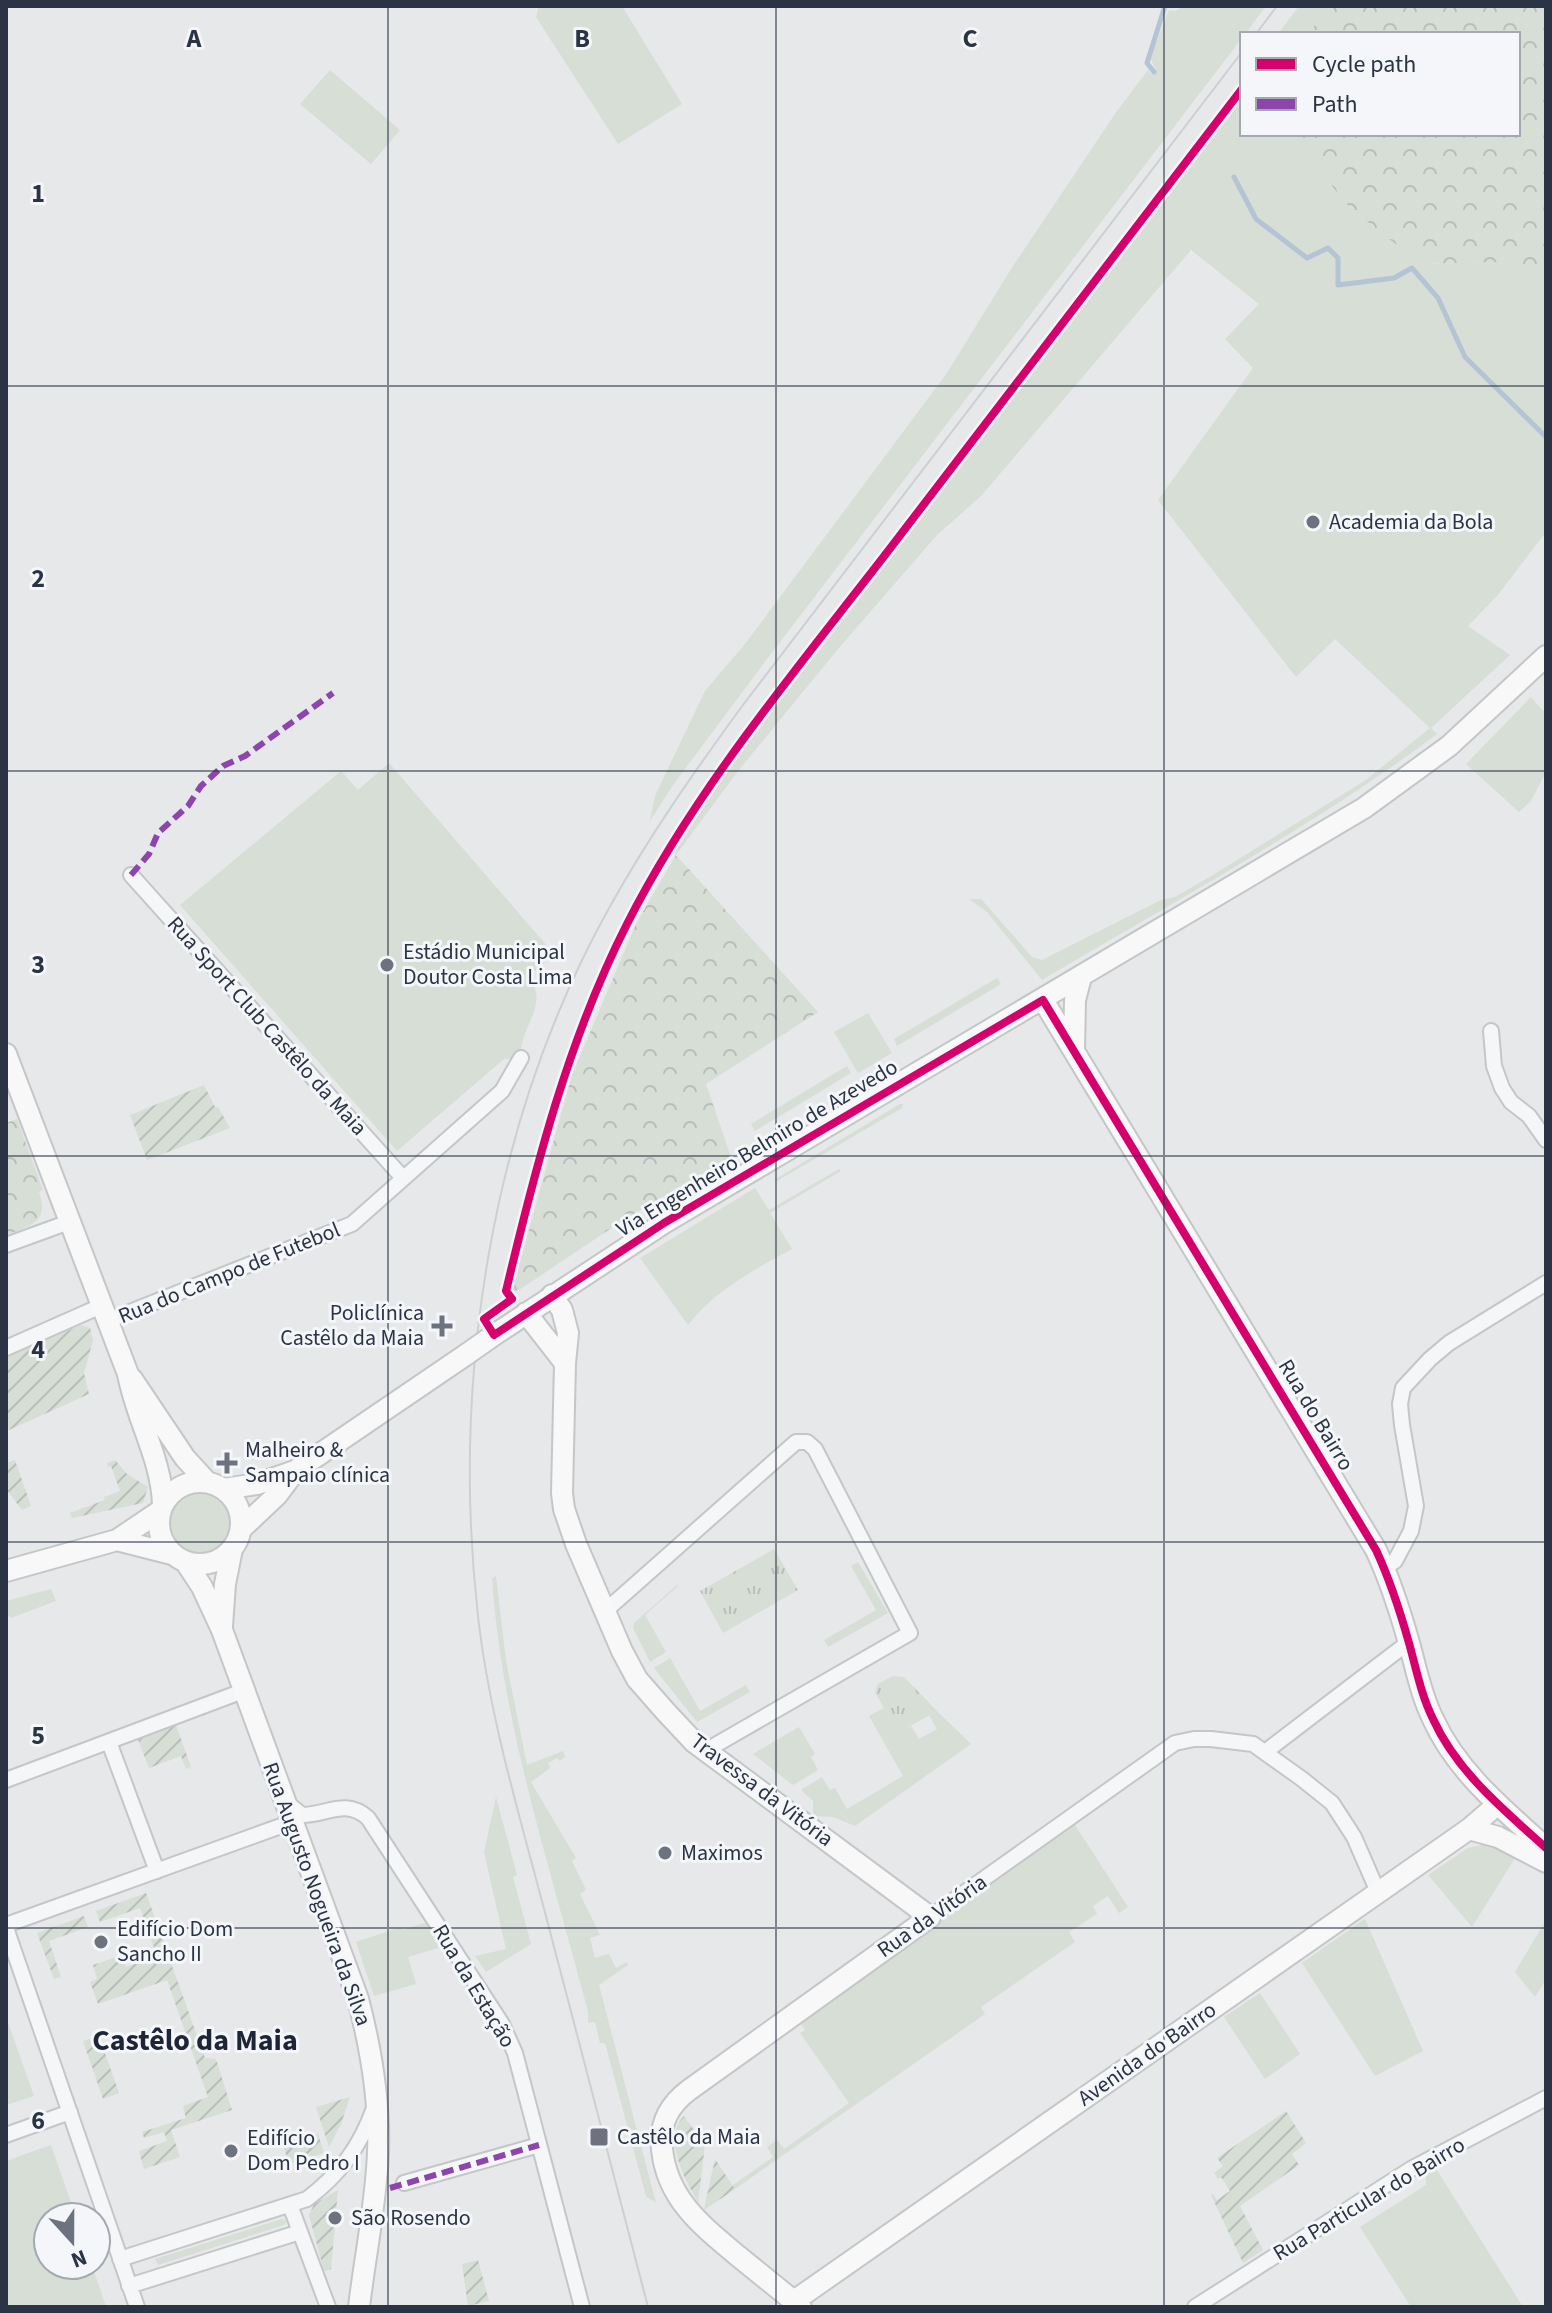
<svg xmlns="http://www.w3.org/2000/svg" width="1552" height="2313" viewBox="0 0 1552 2313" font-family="'Source Sans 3',sans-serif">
	<defs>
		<pattern id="forest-crowns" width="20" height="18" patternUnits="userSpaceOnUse" patternTransform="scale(2)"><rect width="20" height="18" fill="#d6ded6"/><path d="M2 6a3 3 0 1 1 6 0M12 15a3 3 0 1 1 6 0" fill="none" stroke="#b8bfb9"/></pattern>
		<pattern id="park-tufts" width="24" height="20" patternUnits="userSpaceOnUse" patternTransform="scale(2)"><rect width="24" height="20" fill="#d6ded6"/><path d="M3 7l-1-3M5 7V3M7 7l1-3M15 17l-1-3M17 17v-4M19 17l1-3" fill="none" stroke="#b8bfb9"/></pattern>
		<pattern id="garden-furrows" width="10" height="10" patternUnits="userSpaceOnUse" patternTransform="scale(2)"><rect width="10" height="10" fill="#d6ded6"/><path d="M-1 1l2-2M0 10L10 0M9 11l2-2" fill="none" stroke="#b8bfb9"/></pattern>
	</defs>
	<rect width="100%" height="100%" fill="#e6e8ea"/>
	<path fill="#d6ded6" d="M 539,6 L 622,6 L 682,104 L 618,144 L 536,17 Z
		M 1185,6 L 1266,6 L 1245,34 L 1242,34 L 1242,38 L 767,659 L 673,785 L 650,821 L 655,796 L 705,691 L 745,644 L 947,373 L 1011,269 L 1117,111 L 1148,70 L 1151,74 L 1156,70 L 1150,58 L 1169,10 L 1175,11 Z
		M 1299,6 L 1329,6 L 1308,34 L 1278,34 Z
		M 330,70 L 400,130 L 371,164 L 300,104 Z
		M 1242,81 L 1242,134 L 1289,134 L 1350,208 L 1421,264 L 1496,262 L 1546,280 L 1546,532 L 1497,596 L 1468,626 L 1510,655 L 1431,728 L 1437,734 C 1313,827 1175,901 1042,980 L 987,912 L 969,899 L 981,899 L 1032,957 L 1042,960 L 1161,900 L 1175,897 L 1213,875 L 1366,780 L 1430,728 L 1335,639 L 1296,677 L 1158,500 L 1253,368 L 1225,339 L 1259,304 L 1191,250 L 981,496 L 937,535 L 838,649 L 738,771 L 676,855 L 664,848 L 707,782 L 747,728 Z
		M 1531,697 L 1546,714 L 1546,772 L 1531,801 L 1519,812 L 1466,764 Z
		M 389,763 L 554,954 L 528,977 C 552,1004 517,1029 521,1058 L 504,1059 L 397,1151 L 180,905 L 341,771 L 358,790 Z
		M 997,978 L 1001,984 L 897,1046 L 894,1039 Z
		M 868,1013 L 892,1053 L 858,1073 L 834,1032 Z
		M 847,1066 L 851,1073 L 755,1131 L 751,1124 Z
		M 900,1104 L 903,1104 L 902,1108 L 777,1181 L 774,1180 Z
		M 839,1169 L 841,1171 L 770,1213 L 792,1249 C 755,1269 714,1291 688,1325 L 640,1258 L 755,1188 L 769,1210 Z
		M170 1524a30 30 0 1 1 60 0a30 30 0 1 1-60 0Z
		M 858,1562 L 888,1613 L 828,1647 L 824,1640 L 876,1610 L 851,1566 Z
		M 496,1576 L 506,1661 L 527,1765 L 563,1751 L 565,1757 L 560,1761 L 557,1758 L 548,1763 L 550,1768 L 531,1782 L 576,1858 L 572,1861 L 586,1890 L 580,1894 L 600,1935 L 590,1938 L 595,1958 L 609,1954 L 616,1968 L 627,1962 L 628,1965 L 599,1985 L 656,2203 L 646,2196 L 605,2043 L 600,2043 L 595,2022 L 588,2023 L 588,2012 C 551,1869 502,1726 492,1578 Z
		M 677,1585 L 678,1586 L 645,1615 L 666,1652 L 650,1662 L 633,1628 L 634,1623 Z
		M 51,1589 L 56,1601 L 11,1618 L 6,1613 L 6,1601 Z
		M 670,1658 L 700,1711 L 746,1685 L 750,1692 L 697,1722 L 654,1668 Z
		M 884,1708 L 898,1733 L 911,1726 L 919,1739 L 937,1729 L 929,1715 L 937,1711 L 971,1744 L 855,1826 L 833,1817 L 813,1816 L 813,1801 L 802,1791 L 802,1789 L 822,1777 L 830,1790 L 835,1788 L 847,1809 L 903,1776 L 869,1716 Z
		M 799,1727 L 815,1754 L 811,1757 L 818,1770 L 793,1785 L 753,1754 Z
		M 496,1797 L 517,1875 L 513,1877 L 531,1944 L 486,1972 L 475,1956 L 506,1949 L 484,1852 Z
		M 1075,1825 L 1128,1907 L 1119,1913 L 1108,1896 L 1093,1906 L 1097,1914 L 1069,1932 L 1075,1942 L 981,2007 L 985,2014 L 735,2189 L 733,2185 L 773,2157 L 767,2147 L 777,2140 L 784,2149 L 849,2103 L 800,2033 L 805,2030 L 798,2020 Z
		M 1485,1844 L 1497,1847 L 1515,1858 L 1472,1927 L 1428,1875 L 1468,1848 Z
		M 1365,1919 L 1423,2051 L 1375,2076 L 1302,1963 Z
		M 1546,1920 L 1546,1979 L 1535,1997 L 1515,1972 Z
		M 425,1923 L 441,1947 L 408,1957 L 416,1984 L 374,1996 L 356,1942 L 401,1927 L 402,1930 Z
		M 1260,1993 L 1300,2054 L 1265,2079 L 1224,2017 Z
		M 6,2017 L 34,2096 L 6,2105 Z
		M 51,2145 L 76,2217 L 48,2217 L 48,2265 L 92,2265 L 106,2307 L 6,2307 L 6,2161 Z
		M 1435,2167 L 1523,2307 L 1411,2307 L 1360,2227 L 1426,2185 L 1426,2172 Z
		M 282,2219 L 287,2221 L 284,2225 L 158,2265 L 155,2259 Z"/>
	<path fill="url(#forest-crowns)" d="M 1329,6 L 1546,6 L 1546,280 L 1496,262 L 1421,264 L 1350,208 L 1289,134 L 1518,134 L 1518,34 L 1308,34 Z
		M 676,855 L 818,1012 L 706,1084 L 731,1157 L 625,1219 L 513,1294 L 512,1291 L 572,1075 L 636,924 Z
		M 17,1119 L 43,1190 L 39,1192 C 50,1222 30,1226 6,1235 L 6,1123 Z"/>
	<path fill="url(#park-tufts)" d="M 774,1549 L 798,1590 L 723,1633 L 700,1591 Z
		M 893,1676 L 904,1677 L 937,1711 L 898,1733 L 875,1692 L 878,1684 Z"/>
	<path fill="url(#garden-furrows)" d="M 204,1085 L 215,1107 L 218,1107 L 230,1128 L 147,1160 L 130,1115 Z
		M 81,1325 L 90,1328 L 93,1340 L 84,1373 L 89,1394 L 9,1430 L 6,1424 L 6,1357 Z
		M 15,1460 L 31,1506 L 22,1510 L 6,1489 L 6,1463 Z
		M 115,1460 L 127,1474 L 148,1487 L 143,1503 L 72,1518 L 70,1513 L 105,1500 L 104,1497 L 120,1491 L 111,1466 L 108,1467 L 107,1463 Z
		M 176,1725 L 191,1767 L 186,1769 L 181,1756 L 149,1768 L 138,1740 Z
		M 146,1893 L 205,2058 L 216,2059 L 232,2110 L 171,2130 L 180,2157 L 144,2169 L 139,2151 L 167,2141 L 164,2132 L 144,2138 L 142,2132 L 186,2118 L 183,2106 L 208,2097 L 167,1980 L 98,2004 L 90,1982 L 97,1979 L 93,1965 L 122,1955 L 126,1967 L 157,1956 L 140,1908 L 100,1922 L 96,1911 Z
		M 84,1916 L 88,1927 L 49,1941 L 61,1977 L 54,1979 L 37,1933 Z
		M 99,2036 L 119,2093 L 103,2099 L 83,2041 Z
		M 350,2097 L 341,2124 L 329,2147 L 316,2107 Z
		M 1286,2111 L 1306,2143 L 1292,2154 L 1299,2165 L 1240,2206 L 1263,2250 L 1243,2263 L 1211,2195 L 1213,2194 L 1217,2200 L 1230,2191 L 1221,2177 L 1218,2179 L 1214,2173 L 1223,2166 L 1217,2158 Z
		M 684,2116 L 705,2145 L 698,2202 C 685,2180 662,2138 684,2116 Z
		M 318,2134 L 324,2153 L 289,2164 L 283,2145 Z
		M 715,2159 L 735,2189 L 704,2210 L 704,2209 Z
		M 338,2190 L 331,2269 L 324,2271 L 309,2215 L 314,2204 Z
		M 478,2260 L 489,2301 L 468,2306 L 462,2264 Z"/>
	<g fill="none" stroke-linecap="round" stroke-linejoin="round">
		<path stroke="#b4c4d5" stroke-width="5" d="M 1154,72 L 1147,63 L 1165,6
			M 1234,177 L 1256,219 L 1307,258 L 1328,248 L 1338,258 L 1338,285 L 1394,278 L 1412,268 L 1438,298 L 1465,357 L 1546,437"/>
		<g stroke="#c4c6c8" stroke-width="18">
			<path id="street" d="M 131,875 L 403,1178
				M 1491,1031 L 1494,1066 L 1502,1088 L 1511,1102 L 1529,1116 L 1546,1140
				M 6,1245 L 69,1222
				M 107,1321 L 352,1224 L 502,1091 L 521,1058
				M 6,1348 L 101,1306
				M 1385,1568 L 1395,1561 L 1411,1531 L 1416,1506 L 1402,1425 L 1400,1404 L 1403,1388 L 1430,1359 L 1449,1343 L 1546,1283
				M 604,1612 L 796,1442 L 807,1442 L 815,1449 L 910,1633 L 705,1751
				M 109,1742 L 157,1871
				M 1265,1752 L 1409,1642
				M 6,1780 L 243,1691
				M 286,1802 L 302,1815 C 327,1815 345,1798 368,1818 L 502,2024 L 515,2053 L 582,2307
				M 930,1917 L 1175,1743 L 1194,1739 L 1211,1739 L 1253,1744 L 1302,1779 L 1332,1803 L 1354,1837 L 1378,1892
				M 6,1925 L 292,1822
				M 6,1928 L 137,2307
				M 6,2135 L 70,2112
				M 404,2183 L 539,2145
				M 290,2205 L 328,2307
				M 120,2259 L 307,2199 C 340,2174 360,2147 374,2108
				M 129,2286 L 300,2232
				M 1195,2307 L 1411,2169 L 1546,2098"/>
		</g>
		<g stroke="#c4c6c8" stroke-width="24">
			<path id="secondary" d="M 1043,1000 L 1376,1550 C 1390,1580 1400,1611 1409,1643 C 1416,1668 1421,1695 1433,1719 C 1457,1772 1504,1810 1546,1848
				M 1074,1051 L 1075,1000 L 1081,977
				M 6,1054 L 128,1374 C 136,1418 162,1460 163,1505
				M 552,1295 L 562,1310 L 568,1333 L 565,1363 L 562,1493 L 564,1509 L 576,1544 L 622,1651 L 637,1679 L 665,1711 L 694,1742 L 930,1917 L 689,2090 C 669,2105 659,2123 662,2149 C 667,2199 702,2226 738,2256 C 759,2273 780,2290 801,2307
				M 526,1313 L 565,1363
				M 494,1335 L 664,1223 L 1364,808 L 1449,746 L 1546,656
				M 132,1379 L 185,1458 L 207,1482
				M159 1523a41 41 0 1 1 82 0a41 41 0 1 1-82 0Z
				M 224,1489 L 257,1484 L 295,1471 L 467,1354
				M 241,1529 L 277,1495 L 295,1471
				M 117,1540 L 172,1554
				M 185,1561 L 202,1587 L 222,1630 L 358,1999 C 371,2049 380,2100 378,2153 C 376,2204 365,2256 359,2307
				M 6,1571 L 117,1540 L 160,1511
				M 222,1626 L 225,1584 L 232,1549
				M 1469,1829 L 1498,1837 L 1546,1862
				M 794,2301 L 1469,1829 L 1498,1804"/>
		</g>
		<use href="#street" stroke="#f5f6f7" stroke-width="14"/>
		<use href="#secondary" stroke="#f8f8f8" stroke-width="20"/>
		<path stroke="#cecfd2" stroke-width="2" d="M 1256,34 L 1277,6
			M 648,2307 C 614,2173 578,2039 543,1905 C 518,1810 489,1714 478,1616 C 451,1378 491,1121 608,910 C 649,836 694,772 743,705 L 1242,52"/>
		<g stroke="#c4c6c8" stroke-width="24" stroke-linecap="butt">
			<path id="secondary-bridge" d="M 467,1354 L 494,1335"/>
		</g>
		<use href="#secondary-bridge" stroke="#f8f8f8" stroke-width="20"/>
		<path stroke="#8e44ad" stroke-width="6" stroke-dasharray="12 6" stroke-linecap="butt" d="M 131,875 L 149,854 L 158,833 L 188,806 L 201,786 L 223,766 L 245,756 L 333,693
			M 390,2188 L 539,2145"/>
		<g stroke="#f4f6f9" stroke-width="13">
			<path id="cycleway" d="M 1242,89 C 1123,244 1004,400 885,555 C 793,674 695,790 627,924 C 568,1040 536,1165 506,1291 L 512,1299 L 484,1319 L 494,1335 L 664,1223 L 1043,1000 L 1376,1550 C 1390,1580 1400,1611 1409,1643 C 1416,1668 1421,1695 1433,1719 C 1457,1772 1504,1810 1546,1848"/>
		</g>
		<use href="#cycleway" stroke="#d6006c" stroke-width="8"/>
	</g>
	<path fill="none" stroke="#2b3445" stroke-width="2" stroke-opacity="0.55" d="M 388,6 L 388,2307M 776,6 L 776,2307M 1164,6 L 1164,2307M 6,386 L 1546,386M 6,771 L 1546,771M 6,1156 L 1546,1156M 6,1542 L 1546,1542M 6,1928 L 1546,1928"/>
	<g fill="#6c737f" stroke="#f4f6f9" stroke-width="3">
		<circle cx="1313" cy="522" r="8"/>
		<circle cx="387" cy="965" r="8"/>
		<path d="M438 1314h8v8h8v8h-8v8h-8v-8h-8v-8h8z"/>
		<path d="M223 1451h8v8h8v8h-8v8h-8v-8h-8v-8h8z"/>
		<circle cx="665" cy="1853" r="8"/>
		<circle cx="101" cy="1942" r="8"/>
		<rect x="589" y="2127" width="20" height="20" rx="4"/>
		<circle cx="231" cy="2151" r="8"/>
		<circle cx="335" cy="2218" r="8"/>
	</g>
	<g text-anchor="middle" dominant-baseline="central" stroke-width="6" stroke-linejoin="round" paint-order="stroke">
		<g font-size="22" fill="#2b3445" stroke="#f4f6f9" text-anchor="start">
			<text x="1329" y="522">Academia da Bola</text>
			<text x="403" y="952">Estádio Municipal<tspan x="403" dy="25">Doutor Costa Lima</tspan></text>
			<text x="424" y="1313" text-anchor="end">Policlínica<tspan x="424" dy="25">Castêlo da Maia</tspan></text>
			<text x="245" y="1450">Malheiro &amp;<tspan x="245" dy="25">Sampaio clínica</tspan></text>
			<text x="681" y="1853">Maximos</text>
			<text x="117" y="1929">Edifício Dom<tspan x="117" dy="25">Sancho II</tspan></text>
			<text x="617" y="2137">Castêlo da Maia</text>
			<text x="247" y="2138">Edifício<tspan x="247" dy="25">Dom Pedro I</tspan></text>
			<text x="351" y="2218">São Rosendo</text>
		</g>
		<g font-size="22" fill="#2b3445" stroke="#f4f6f9">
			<text transform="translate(267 1026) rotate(48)">Rua Sport Club Castêlo da Maia</text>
			<text transform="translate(757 1148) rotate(-31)">Via Engenheiro Belmiro de Azevedo</text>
			<text transform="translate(229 1273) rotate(-22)">Rua do Campo de Futebol</text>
			<text transform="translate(1316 1415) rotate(59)">Rua do Bairro</text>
			<text transform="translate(762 1790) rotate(37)">Travessa da Vitória</text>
			<text transform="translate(317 1894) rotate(70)">Rua Augusto Nogueira da Silva</text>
			<text transform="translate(932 1916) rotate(-35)">Rua da Vitória</text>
			<text transform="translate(474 1986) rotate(59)">Rua da Estação</text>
			<text transform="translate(1147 2054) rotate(-35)">Avenida do Bairro</text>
			<text transform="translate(1369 2199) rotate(-31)">Rua Particular do Bairro</text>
		</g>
		<g font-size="30" font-weight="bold" fill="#1d2536" stroke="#f4f6f9">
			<text x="195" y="2040">Castêlo da Maia</text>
		</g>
	</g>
	<g font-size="26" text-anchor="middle" font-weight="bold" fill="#2b3445" stroke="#f4f6f9" stroke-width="6" stroke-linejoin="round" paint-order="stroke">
		<text x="194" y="47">A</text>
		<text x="582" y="47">B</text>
		<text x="970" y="47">C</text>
		<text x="38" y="202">1</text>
		<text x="38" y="587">2</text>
		<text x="38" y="973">3</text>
		<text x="38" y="1358">4</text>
		<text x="38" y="1744">5</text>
		<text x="38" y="2129">6</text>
	</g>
	<rect width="1552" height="2313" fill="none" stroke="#2b3445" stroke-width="16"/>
	<rect x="1240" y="32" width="280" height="104" fill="#f4f6f9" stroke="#a4a8b1" stroke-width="2"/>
	<rect x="1256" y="58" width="40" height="12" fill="#d6006c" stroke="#a4a8b1" stroke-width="2"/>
	<text x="1312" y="72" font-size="24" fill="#2b3445">Cycle path</text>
	<rect x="1256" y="98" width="40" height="12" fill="#8e44ad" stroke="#a4a8b1" stroke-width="2"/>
	<text x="1312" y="112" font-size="24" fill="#2b3445">Path</text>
	<g transform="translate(72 2241) rotate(159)"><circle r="38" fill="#f4f6f9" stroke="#a4a8b1" stroke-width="2"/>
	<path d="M0-6L14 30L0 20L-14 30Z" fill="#6c737f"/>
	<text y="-12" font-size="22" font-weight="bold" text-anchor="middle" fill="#2b3445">N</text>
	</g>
</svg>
